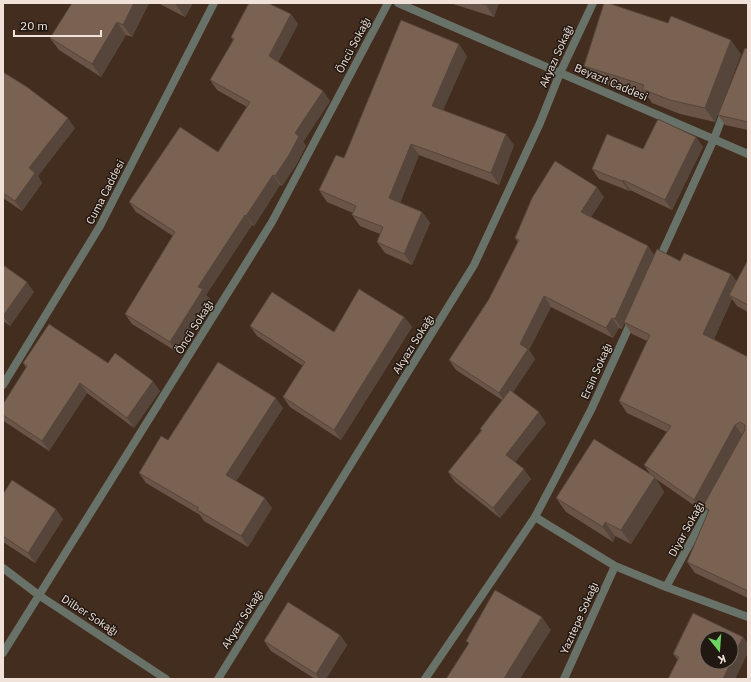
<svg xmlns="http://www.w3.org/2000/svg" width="751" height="682" viewBox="0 0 751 682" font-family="'IBM Plex Sans',sans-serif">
	<rect width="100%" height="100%" fill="#422d1f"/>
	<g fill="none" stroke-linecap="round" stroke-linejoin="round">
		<path stroke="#697269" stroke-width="8" d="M 398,3 L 748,154
			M 658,262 L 714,139 L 725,110
			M 3,385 L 100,226 L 214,3
			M 535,517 L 615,566 L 666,587 L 748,617
			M 3,568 L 40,596 L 166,679
			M 666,587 L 712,503
			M 3,653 L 272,222 L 388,3
			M 218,679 L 474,265 L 540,123 L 560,73 L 593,3
			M 425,679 L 535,517 L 591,410 L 633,318
			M 564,679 L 615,566"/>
	</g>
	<path fill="#695447" d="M 149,3 L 132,37 L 126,35 L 101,77 L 59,50 L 50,38 Z
		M 158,3 L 193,3 L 185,17 Z
		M 450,3 L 499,3 L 494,17 Z
		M 291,14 L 298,24 L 278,62 L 323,91 L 330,101 L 303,142 L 306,146 L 296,165 L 282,186 L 280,185 L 254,226 L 252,225 L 206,295 L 210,299 L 177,352 L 132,324 L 125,314 L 173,236 L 136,212 L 129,202 L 218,152 L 247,107 L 217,90 L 210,80 L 233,40 L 231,37 Z
		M 748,49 L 748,130 L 725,125 L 718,115 Z
		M 741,54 L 715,122 L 680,114 L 652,103 L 649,98 L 593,80 L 584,66 Z
		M 467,56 L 443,110 L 514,145 L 499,185 L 419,155 L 400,203 L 422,212 L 430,223 L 412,265 L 385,253 L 377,242 L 380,234 L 360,226 L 352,215 L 353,213 L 327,202 L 319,190 L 344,158 Z
		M 3,72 L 75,128 L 38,176 L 42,183 L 22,211 L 3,198 Z
		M 696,137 L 703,147 L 672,210 L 630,190 L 629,191 L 599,179 L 592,169 L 643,149 Z
		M 604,197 L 591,217 L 648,246 L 654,255 L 731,274 L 737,282 L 748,260 L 748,312 L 737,306 L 732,299 L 714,339 L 748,357 L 748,598 L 695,573 L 687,562 L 708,512 L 704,507 L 702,511 L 656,479 L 664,492 L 631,544 L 615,536 L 613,542 L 566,512 L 556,498 L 651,475 L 644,465 L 667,432 L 627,413 L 619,401 L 647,341 L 632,334 L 624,323 L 622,329 L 619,328 L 613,338 L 551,307 L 529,350 L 535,359 L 513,392 L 546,423 L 515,462 L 531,479 L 500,518 L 455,482 L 448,472 L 481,431 L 480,429 L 502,400 L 456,370 L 449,360 L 489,299 L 518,242 L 515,238 Z
		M 3,265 L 34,292 L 10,326 L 3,321 Z
		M 404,317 L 412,327 L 341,440 L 290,407 L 283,397 L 303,366 L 257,336 L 250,326 L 334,332 Z
		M 23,363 L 108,363 L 160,391 L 134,428 L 87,393 L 49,451 L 5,422 L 3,419 L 3,404 L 26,368 Z
		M 283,408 L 236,481 L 272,508 L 248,547 L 204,521 L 200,515 L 146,483 L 139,473 L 168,440 Z
		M 3,494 L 63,519 L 35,563 L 3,542 Z
		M 340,635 L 347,645 L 326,679 L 315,679 L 271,651 L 264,641 Z
		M 743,637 L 748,644 L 748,652 L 735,679 L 678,660 L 673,654 Z"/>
	<path fill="#55453a" d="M 134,3 L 149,3 L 132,37 L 123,25 Z
		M 177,3 L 193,3 L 185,17 L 176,5 Z
		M 487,3 L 499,3 L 494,17 L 486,5 Z
		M 291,14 L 298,24 L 276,66 L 269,56 Z
		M 117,22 L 126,35 L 101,77 L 92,64 Z
		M 731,40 L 741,54 L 715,122 L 705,108 Z
		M 459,44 L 467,56 L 440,117 L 432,106 Z
		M 323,91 L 330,101 L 303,142 L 306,146 L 296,165 L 282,186 L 275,176 L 295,133 Z
		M 68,118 L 75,128 L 38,176 L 42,183 L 22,211 L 15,201 L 29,168 Z
		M 506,134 L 514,145 L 499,185 L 491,173 Z
		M 696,137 L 703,147 L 672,210 L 665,200 Z
		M 411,144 L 419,155 L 397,210 L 389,198 Z
		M 273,175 L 280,185 L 254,226 L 246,216 Z
		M 623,180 L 630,190 L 629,191 L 622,181 Z
		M 597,187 L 604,197 L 588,222 L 581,212 Z
		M 422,212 L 430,223 L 412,265 L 404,254 Z
		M 245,215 L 252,225 L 206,295 L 210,299 L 177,352 L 170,342 L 198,287 Z
		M 648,246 L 655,256 L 622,329 L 615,319 Z
		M 731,274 L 739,285 L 729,295 L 732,299 L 711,345 L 703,334 Z
		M 27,282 L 34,292 L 10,326 L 3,316 Z
		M 544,296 L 551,307 L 529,350 L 535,359 L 506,403 L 499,393 L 520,344 Z
		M 404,317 L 412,327 L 341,440 L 334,430 Z
		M 612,318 L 619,328 L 613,338 L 606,328 Z
		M 153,381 L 160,391 L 134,428 L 127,418 Z
		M 80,383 L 87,393 L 49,451 L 42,441 Z
		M 276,398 L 283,408 L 234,485 L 226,475 Z
		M 539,412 L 546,423 L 513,465 L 506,455 Z
		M 735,425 L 743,436 L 703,506 L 704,507 L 702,511 L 694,500 Z
		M 524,469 L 531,479 L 500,518 L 493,508 Z
		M 655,477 L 664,492 L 631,544 L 621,530 Z
		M 265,498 L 272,508 L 248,547 L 241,536 Z
		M 56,509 L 63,519 L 35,563 L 28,553 Z
		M 605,522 L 615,536 L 613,542 L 603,527 Z
		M 542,617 L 551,630 L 520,679 L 504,679 L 511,667 Z
		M 340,635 L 347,645 L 326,679 L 319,679 L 316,674 Z
		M 743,637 L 748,644 L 748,652 L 735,679 L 723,679 Z"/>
	<path fill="#7a6253" stroke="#55453a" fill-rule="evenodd" d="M 72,3 L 134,3 L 123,25 L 117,22 L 92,64 L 50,38 Z
		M 249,3 L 268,3 L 291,14 L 269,56 L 323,91 L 295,133 L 299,136 L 289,155 L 275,176 L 273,175 L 246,216 L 245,215 L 198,287 L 203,289 L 170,342 L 125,314 L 175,232 L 129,202 L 180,127 L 218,152 L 250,102 L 210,80 L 234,39 L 231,37 Z
		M 479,3 L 487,3 L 486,5 Z
		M 604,3 L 608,3 L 668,23 L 671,16 L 731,40 L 705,108 L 670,100 L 642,89 L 644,85 L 584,66 Z
		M 401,20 L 459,44 L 432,106 L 506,134 L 491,173 L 411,144 L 389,198 L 422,212 L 404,254 L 377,242 L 383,227 L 352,215 L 356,206 L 319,190 L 336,155 L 344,158 Z
		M 745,48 L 748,49 L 748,122 L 718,115 Z
		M 3,72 L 27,87 L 68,118 L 29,168 L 35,173 L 15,201 L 3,193 Z
		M 658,119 L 696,137 L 665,200 L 623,180 L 622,181 L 592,169 L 607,134 L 643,149 Z
		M 555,161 L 597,187 L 581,212 L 648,246 L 615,319 L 612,318 L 606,328 L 544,296 L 520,344 L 528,349 L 499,393 L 449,360 L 489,299 L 519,240 L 515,238 L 532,198 Z
		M 657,249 L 680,261 L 684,253 L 731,274 L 703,334 L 748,357 L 748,591 L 687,562 L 709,510 L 703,506 L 745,430 L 745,425 L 740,422 L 735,425 L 694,500 L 644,465 L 671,426 L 619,401 L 650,335 L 624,322 Z
		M 748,260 L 748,305 L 729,295 Z
		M 3,265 L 27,282 L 3,316 Z
		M 359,289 L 404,317 L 334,430 L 283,397 L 305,362 L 250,326 L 272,292 L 334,332 Z
		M 49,324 L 108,363 L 115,353 L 153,381 L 127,418 L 80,383 L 42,441 L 3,415 L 3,404 L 27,366 L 23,363 Z
		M 218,362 L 276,398 L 226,475 L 265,498 L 241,536 L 197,510 L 199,508 L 139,473 L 161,436 L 168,440 Z
		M 510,390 L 539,412 L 506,455 L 524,469 L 493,508 L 448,472 L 482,430 L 480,429 Z
		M 594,439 L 655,477 L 621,530 L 605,522 L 603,527 L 556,498 Z
		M 12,480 L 56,509 L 28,553 L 3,536 L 3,494 Z
		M 495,590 L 542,617 L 511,667 L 504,679 L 446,679 L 469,643 L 466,641 Z
		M 288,602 L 340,635 L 316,674 L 264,641 Z
		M 693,613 L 743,637 L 723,679 L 668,679 L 679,657 L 673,654 ZM 707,638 L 731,638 L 731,662 L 707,662 Z"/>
	<g text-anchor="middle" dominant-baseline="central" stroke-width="3" stroke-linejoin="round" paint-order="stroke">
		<g font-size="11" fill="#f0e2d9" stroke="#221812">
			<text transform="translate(353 45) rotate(-62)">Öncü Sokağı</text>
			<text transform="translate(556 56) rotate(-66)">Akyazı Sokağı</text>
			<text transform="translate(611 82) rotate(23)">Beyazıt Caddesi</text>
			<text transform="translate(105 192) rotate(-63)">Cuma Caddesi</text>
			<text transform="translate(194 327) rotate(-58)">Öncü Sokağı</text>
			<text transform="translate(413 344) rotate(-58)">Akyazı Sokağı</text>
			<text transform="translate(596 371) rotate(-66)">Ersin Sokağı</text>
			<text transform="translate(686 529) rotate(-61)">Diyar Sokağı</text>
			<text transform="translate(90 615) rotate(33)">Dilber Sokağı</text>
			<text transform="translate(579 618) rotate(-66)">Yazıtepe Sokağı</text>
			<text transform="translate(242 619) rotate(-58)">Akyazı Sokağı</text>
		</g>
	</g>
	<rect width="751" height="682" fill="none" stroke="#f0e2d9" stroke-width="8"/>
	<g transform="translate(719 650) rotate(163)"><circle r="19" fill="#221812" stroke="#746962"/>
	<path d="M0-3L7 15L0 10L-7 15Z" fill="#6dd361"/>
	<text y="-6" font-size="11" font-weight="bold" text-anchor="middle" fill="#f0e2d9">K</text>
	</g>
	<path d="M14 30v6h87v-6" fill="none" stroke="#f0e2d9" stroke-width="2"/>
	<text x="20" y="30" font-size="12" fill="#f0e2d9" stroke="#221812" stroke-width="3" paint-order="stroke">20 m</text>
</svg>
